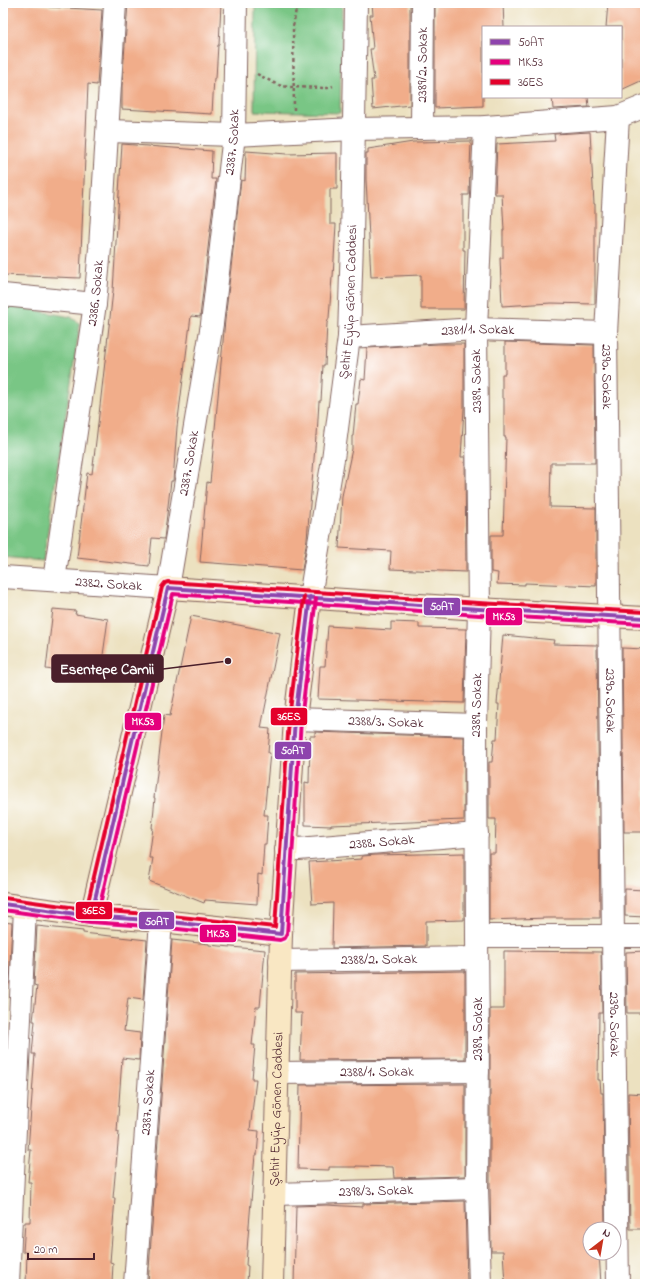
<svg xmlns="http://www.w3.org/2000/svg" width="648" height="1287" viewBox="0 0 648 1287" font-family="'Indie Flower',sans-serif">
	<rect width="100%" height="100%" fill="#fff"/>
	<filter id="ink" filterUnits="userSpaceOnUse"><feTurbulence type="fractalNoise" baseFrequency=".025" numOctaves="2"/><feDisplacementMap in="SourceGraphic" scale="8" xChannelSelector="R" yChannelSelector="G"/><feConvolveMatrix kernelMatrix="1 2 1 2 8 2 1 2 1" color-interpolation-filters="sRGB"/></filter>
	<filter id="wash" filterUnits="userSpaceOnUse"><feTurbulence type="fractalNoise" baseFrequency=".012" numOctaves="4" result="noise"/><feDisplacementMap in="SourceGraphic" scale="16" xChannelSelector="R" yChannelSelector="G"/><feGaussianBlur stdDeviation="0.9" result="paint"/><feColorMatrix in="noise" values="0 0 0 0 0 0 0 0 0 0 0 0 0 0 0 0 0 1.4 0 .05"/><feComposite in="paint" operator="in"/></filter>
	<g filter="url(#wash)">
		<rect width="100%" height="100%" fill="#ece1c0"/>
		<path fill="#79c685" stroke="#627258" d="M 255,3 L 342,3 L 340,113 L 254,111 Z
			M 3,304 L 71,317 L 80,324 L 43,561 L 3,557 Z"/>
		<g id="blocks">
			<path fill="#f1ad8a" d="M 3,3 L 19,3 L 50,6 L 49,7 L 102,10 L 97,85 L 88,84 L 80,278 L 3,275 Z
				M 128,3 L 221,3 L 219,45 L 218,45 L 216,78 L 214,78 L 212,114 L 122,109 L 122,86 Z
				M 372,3 L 410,3 L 410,105 L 373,109 L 371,80 L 374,80 L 370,49 L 373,49 L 370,15 L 373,15 Z
				M 435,3 L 503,3 L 504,27 L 483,27 L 483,106 L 435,108 Z
				M 608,3 L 645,3 L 645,79 L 621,90 L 621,27 L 606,27 Z
				M 552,97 L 588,97 L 589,107 L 553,109 Z
				M 590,132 L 594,204 L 595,204 L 595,304 L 551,303 L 502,306 L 500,258 L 503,258 L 503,230 L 504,230 L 502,194 L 495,194 L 497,144 L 555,141 L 554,134 Z
				M 471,141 L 469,195 L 463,195 L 463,250 L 465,250 L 464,309 L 421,309 L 421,275 L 371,277 L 366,179 L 366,153 L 368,153 L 368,149 L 413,142 Z
				M 122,144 L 212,151 L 211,179 L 216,179 L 200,317 L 191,316 L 177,427 L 173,481 L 171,481 L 164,539 L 152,538 L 149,566 L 77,558 L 87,473 L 92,474 L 96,441 L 113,291 Z
				M 246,151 L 287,154 L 337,153 L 337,189 L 330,189 L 330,224 L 336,224 L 333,277 L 332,277 L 329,318 L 327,323 L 325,365 L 323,365 L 321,401 L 319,401 L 317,436 L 316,436 L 307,539 L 302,570 L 200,562 L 207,482 L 210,483 L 225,320 L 241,180 L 245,181 Z
				M 505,342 L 594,345 L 595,463 L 551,463 L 550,507 L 596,508 L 596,586 L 525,583 L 525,585 L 497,584 L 498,573 L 491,572 L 491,535 L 503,535 L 506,437 L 504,437 L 504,398 L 502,398 L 502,374 L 505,374 Z
				M 438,344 L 464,344 L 464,409 L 461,457 L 465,457 L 466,572 L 390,569 L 391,551 L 339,548 L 342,496 L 352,449 L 352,436 L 353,436 L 356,404 L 358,404 L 361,379 L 365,380 L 367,348 Z
				M 53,609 L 76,611 L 75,614 L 108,619 L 100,677 L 46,669 Z
				M 191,616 L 280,633 L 261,728 L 270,729 L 268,753 L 270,753 L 264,815 L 268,815 L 266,844 L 264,844 L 262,875 L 258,874 L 257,904 L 205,900 L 204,903 L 149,881 L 153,858 L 149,858 L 153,828 L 152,828 L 155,798 L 154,798 L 164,715 L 170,716 Z
				M 391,622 L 419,623 L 419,628 L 466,629 L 464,703 L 318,699 L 320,666 L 325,666 L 328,626 L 391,630 Z
				M 503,635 L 554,640 L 553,644 L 597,645 L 600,918 L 547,918 L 489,920 L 489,853 L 495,853 L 496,819 L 489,819 L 489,762 L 492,762 L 494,739 L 497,739 L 499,704 L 497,704 Z
				M 622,648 L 645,649 L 645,832 L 624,832 Z
				M 315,732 L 464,737 L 464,820 L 331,825 L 331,826 L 305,825 L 305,782 L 309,783 L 310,736 L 315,736 Z
				M 464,853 L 464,920 L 426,921 L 426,946 L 332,948 L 333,903 L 312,904 L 309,862 L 362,859 L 362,856 L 376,855 Z
				M 625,889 L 645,890 L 645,917 L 625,916 Z
				M 3,922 L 12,923 L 9,984 L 3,983 Z
				M 37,926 L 83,931 L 83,933 L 147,940 L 143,1000 L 128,998 L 124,1031 L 140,1033 L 139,1060 L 122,1058 L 117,1132 L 119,1132 L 113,1198 L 115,1198 L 110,1262 L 113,1263 L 112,1284 L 26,1284 L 27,1252 L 23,1252 L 25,1222 L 30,1222 L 31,1182 L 28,1182 L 31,1150 L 28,1150 L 35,1054 L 32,1054 L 35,1021 L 33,1021 L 37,986 L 34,985 Z
				M 172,940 L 209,944 L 209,945 L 265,950 L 260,1007 L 256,1007 L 252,1045 L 255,1045 L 252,1079 L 256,1079 L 250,1130 L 259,1131 L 257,1155 L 255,1155 L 248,1237 L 246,1265 L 248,1266 L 247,1284 L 148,1284 Z
				M 504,951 L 601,952 L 602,1013 L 599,1013 L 598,1080 L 600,1080 L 601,1093 L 603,1093 L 605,1229 L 590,1229 L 590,1253 L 599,1253 L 601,1284 L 505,1284 L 503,1251 L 491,1251 L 490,1188 L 490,1009 L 504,1009 Z
				M 645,951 L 645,1013 L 627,1013 L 626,952 Z
				M 465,971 L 465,1059 L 300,1060 L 302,1013 L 295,1013 L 295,974 Z
				M 465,1084 L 465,1176 L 394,1178 L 393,1167 L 356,1166 L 356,1167 L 329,1167 L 329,1170 L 298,1169 L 300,1085 Z
				M 628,1093 L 645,1094 L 645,1229 L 630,1229 Z
				M 465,1201 L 467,1284 L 294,1284 L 296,1206 L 327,1205 L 363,1207 L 363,1204 Z"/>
		</g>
	</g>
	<g filter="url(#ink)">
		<use href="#blocks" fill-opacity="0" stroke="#83635f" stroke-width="1"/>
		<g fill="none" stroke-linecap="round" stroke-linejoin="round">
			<g stroke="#83635f" stroke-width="24">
				<g id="minor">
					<path id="s1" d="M 618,117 L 606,333 L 613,937 L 618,1284"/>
					<path id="s2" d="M 422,128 L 423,3"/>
					<path d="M 108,131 L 234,135 L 354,129 L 485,127 L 618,117 L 645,106"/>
					<path d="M 3,295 L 95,304"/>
					<path id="s3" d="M 349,337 L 476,329 L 606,333"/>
					<path id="s4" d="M 3,577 L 168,588 L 212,324 L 234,135 L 236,3"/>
					<path id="s5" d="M 54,580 L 95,304 L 100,248 L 115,3"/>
					<path id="s6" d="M 310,597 L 333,459 L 349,337 L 352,241 L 356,3"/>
					<path id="s7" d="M 295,719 L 476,725"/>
					<path id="s8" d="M 286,850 L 477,834"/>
					<path d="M 477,936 L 645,936"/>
					<path id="s9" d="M 280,961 L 477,958"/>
					<path id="s10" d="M 277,1073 L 478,1071"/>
					<path id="s11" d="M 275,1194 L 477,1188"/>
					<path d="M 8,1284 L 25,908"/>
					<path id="s12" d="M 135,1284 L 161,921"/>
					<path id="s13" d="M 480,1284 L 477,1188 L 478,1040 L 477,936 L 476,725 L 479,609 L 476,329 L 485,127"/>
				</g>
			</g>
			<g stroke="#83635f" stroke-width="24">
				<g id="secondary">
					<path d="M 3,904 L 91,916 L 161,921 L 281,934"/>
					<path d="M 91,916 L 168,588 L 479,609 L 645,618"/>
					<path id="s14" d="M 272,1284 L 281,934 L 295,719 L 310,597"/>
				</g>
			</g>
			<path stroke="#83635f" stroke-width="2.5" stroke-dasharray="3 3" stroke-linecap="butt" d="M 257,74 L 278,85 L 288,87 L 328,88 L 333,86
				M 294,110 L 293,27 L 297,3"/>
			<use href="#minor" stroke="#fff" stroke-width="22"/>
			<use href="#secondary" stroke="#f9e7c3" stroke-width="22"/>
			<g stroke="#fff" stroke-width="7">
				<path id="bus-1" d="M 3,904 L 91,916 L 161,921 L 281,934 L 295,719 L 310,597
					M 91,916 L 168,588 L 479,609 L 645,618"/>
			</g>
			<g stroke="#fff" stroke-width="7">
				<path id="bus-2" d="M 3,910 L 90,922 L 160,927 L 280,940 L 285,938 L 287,934 L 301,720 L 316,598
					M 97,917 L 173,594 L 479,615 L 645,624"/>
			</g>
			<g stroke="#fff" stroke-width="7">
				<path id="bus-3" d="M 4,898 L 92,910 L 162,915 L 275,927 L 289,719 L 304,596
					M 85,915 L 162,587 L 165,583 L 168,582 L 479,603 L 645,612"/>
			</g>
			<use href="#bus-1" stroke="#8e44ad" stroke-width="4"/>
			<use href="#bus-2" stroke="#e5007d" stroke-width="4"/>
			<use href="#bus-3" stroke="#e4002b" stroke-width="4"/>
		</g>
	</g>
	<g text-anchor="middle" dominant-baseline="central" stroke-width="4" stroke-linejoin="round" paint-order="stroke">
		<g font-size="14" fill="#4a1f2b" stroke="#fff">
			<text stroke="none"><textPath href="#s2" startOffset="63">2389/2. Sokak</textPath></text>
			<text stroke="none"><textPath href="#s4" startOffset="616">2387. Sokak</textPath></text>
			<text stroke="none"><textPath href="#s5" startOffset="290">2386. Sokak</textPath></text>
			<text stroke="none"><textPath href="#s6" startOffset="298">Şehit Eyüp Gönen Caddesi</textPath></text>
			<text stroke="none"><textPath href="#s3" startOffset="129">2381/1. Sokak</textPath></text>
			<text stroke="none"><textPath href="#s1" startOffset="260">2390. Sokak</textPath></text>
			<text transform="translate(477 381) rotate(-91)">2389. Sokak</text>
			<text stroke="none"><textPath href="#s4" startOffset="292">2387. Sokak</textPath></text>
			<text stroke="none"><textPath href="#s4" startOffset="106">2382. Sokak</textPath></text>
			<text stroke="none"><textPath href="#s1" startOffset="584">2390. Sokak</textPath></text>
			<text stroke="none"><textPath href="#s13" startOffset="579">2389. Sokak</textPath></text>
			<text stroke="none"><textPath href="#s7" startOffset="91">2388/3. Sokak</textPath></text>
			<text stroke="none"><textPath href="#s8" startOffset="96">2388. Sokak</textPath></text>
			<text stroke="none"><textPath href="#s9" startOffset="99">2388/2. Sokak</textPath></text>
			<text stroke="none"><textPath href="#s1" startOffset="908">2390. Sokak</textPath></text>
			<text transform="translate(478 1029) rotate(-90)">2389. Sokak</text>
			<text stroke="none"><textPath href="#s10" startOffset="100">2388/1. Sokak</textPath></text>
			<text stroke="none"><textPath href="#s12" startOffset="182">2387. Sokak</textPath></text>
			<text stroke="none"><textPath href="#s14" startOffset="175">Şehit Eyüp Gönen Caddesi</textPath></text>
			<text stroke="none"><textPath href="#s11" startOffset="101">2398/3. Sokak</textPath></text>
		</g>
	</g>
	<path fill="none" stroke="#4a1f2b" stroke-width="1.5" d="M228 661L163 669"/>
	<circle fill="#4a1f2b" stroke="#fff" stroke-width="1.5" cx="228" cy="661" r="4"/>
	<rect fill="#4a1f2b" stroke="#4a1f2b" stroke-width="1.5" x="52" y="655" width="111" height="27" rx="4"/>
	<g font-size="15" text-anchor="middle" font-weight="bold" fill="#fff">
		<text x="107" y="674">Esentepe Camii</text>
	</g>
	<g stroke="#fff" stroke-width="1.5">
		<rect x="423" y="597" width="38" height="19" rx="4" fill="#8e44ad"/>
		<rect x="485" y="607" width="38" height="19" rx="4" fill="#e5007d"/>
		<rect x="270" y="707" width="38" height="19" rx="4" fill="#e4002b"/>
		<rect x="124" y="712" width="38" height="19" rx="4" fill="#e5007d"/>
		<rect x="274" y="741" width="38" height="19" rx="4" fill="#8e44ad"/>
		<rect x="75" y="901" width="38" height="19" rx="4" fill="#e4002b"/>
		<rect x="138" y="911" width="37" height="19" rx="4" fill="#8e44ad"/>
		<rect x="199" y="924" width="38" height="19" rx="4" fill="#e5007d"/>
	</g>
	<g font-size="11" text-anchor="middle" font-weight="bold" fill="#fff">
		<text x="442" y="610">50AT</text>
		<text x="504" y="620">MK53</text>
		<text x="289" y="720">36ES</text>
		<text x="143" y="725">MK53</text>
		<text x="293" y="754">50AT</text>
		<text x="94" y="914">36ES</text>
		<text x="157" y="925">50AT</text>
		<text x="218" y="937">MK53</text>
	</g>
	<rect width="648" height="1287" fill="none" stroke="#fff" stroke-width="16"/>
	<rect x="482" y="26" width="140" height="72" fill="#ffffff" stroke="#b7a5aa"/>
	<rect x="490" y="39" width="20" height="6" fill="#8e44ad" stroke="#b7a5aa"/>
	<text x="518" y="46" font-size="12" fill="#4a1f2b">50AT</text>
	<rect x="490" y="59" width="20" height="6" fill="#e5007d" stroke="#b7a5aa"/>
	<text x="518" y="66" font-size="12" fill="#4a1f2b">MK53</text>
	<rect x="490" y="79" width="20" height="6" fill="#e4002b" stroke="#b7a5aa"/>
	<text x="518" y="86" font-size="12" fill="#4a1f2b">36ES</text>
	<g transform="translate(602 1241) rotate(31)"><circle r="19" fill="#ffffff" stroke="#b7a5aa"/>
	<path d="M0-3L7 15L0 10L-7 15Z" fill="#c8321e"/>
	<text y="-6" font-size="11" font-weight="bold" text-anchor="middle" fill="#4a1f2b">N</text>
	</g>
	<path d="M28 1253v6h66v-6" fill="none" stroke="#4a1f2b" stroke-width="2"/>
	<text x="34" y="1253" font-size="12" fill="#4a1f2b" stroke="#ffffff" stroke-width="3" paint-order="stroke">20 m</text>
</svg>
